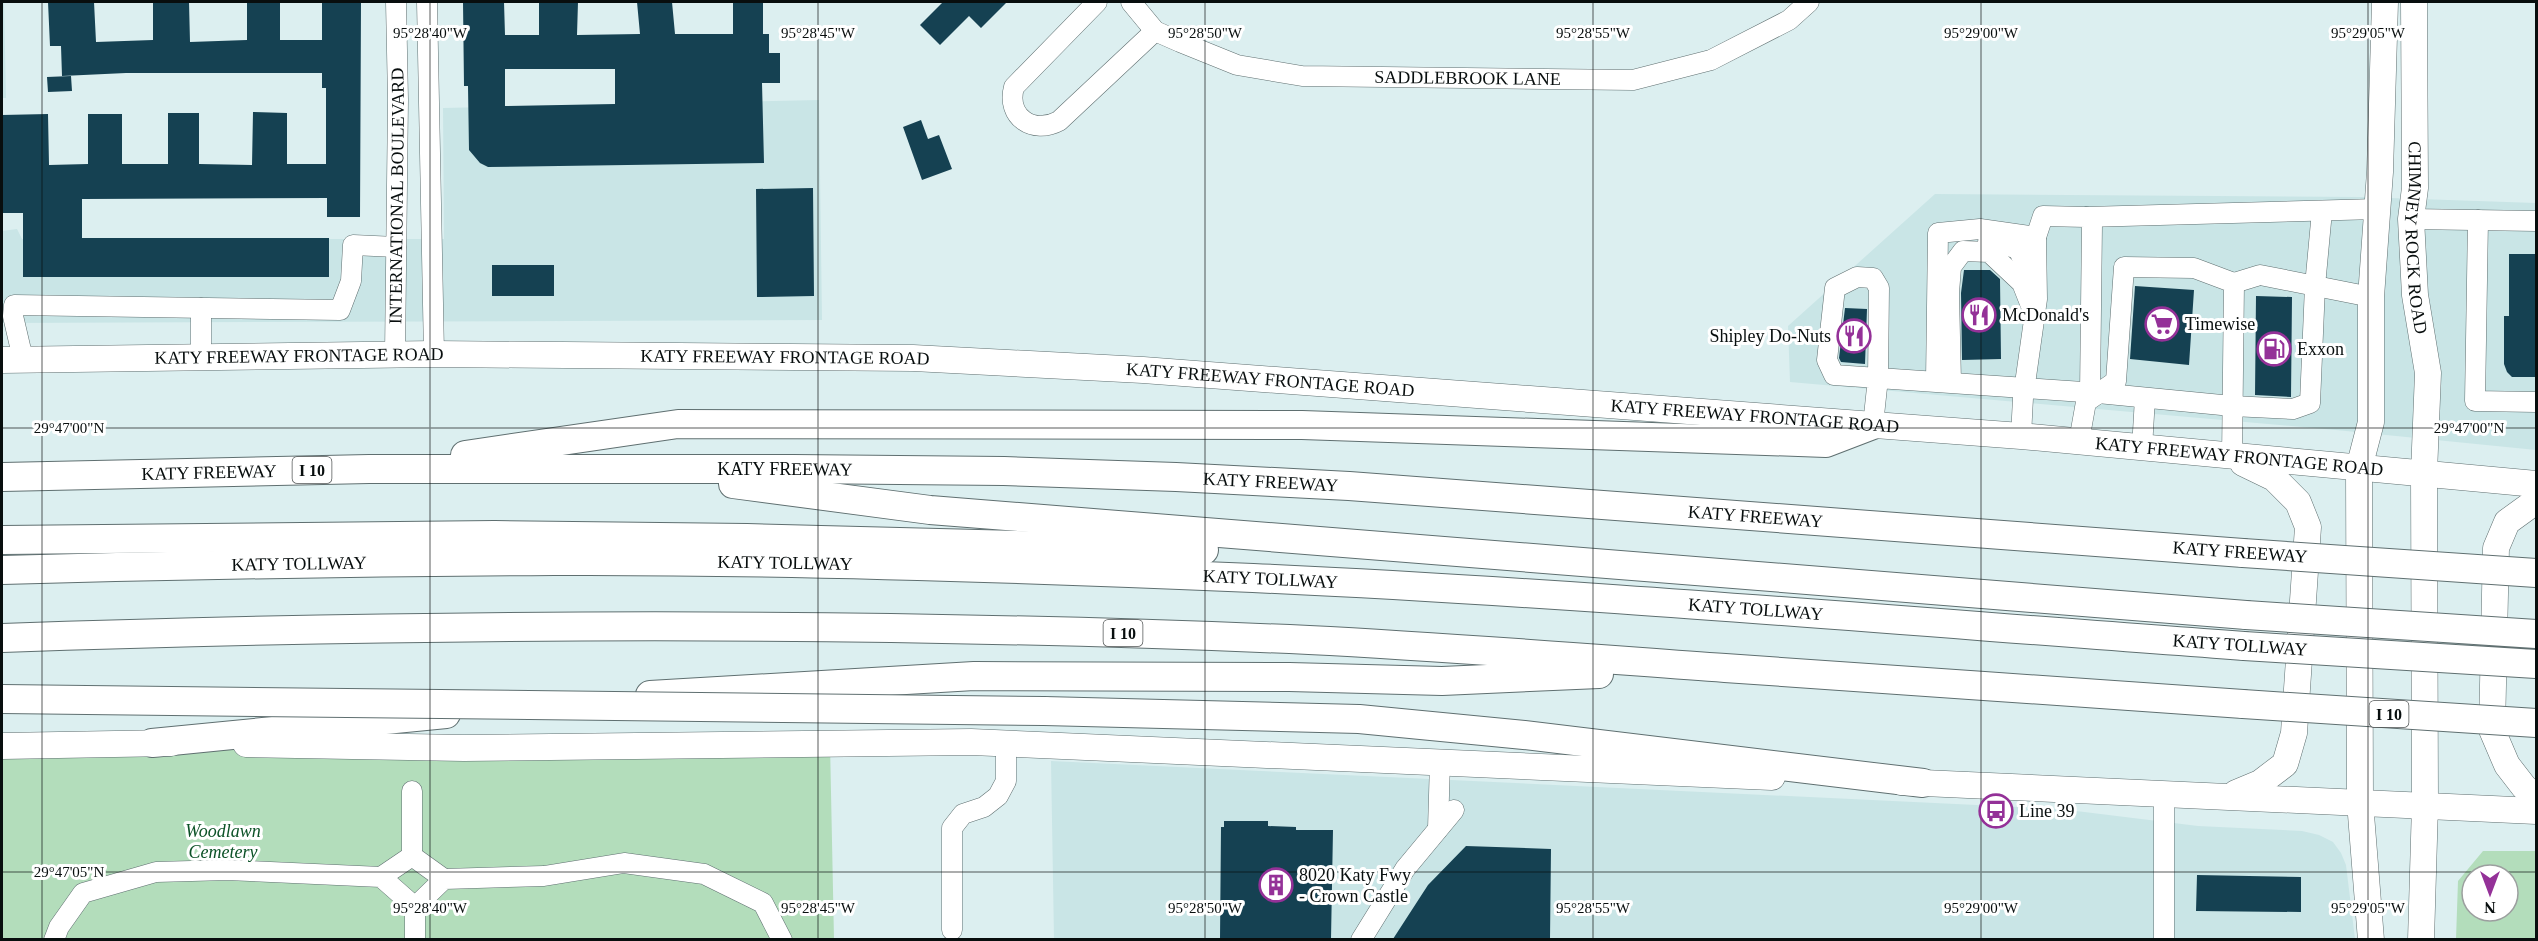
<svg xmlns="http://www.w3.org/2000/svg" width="2538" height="941" viewBox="0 0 2538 941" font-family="'Times New Roman',serif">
	<rect width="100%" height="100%" fill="#dceff0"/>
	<path fill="#c9e5e6" d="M 2,2 L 4,2 L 6,98 L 2,98 Z
		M 819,100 L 822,320 L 2,323 L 2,231 L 17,229 L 22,239 L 444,239 L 443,108 Z
		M 1935,194 L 2361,197 L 2536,203 L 2536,450 L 2336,430 L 1790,382 L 1788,326 Z
		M 1051,761 L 2060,809 L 2198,826 L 2302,831 L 2319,835 L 2333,842 L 2341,853 L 2346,865 L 2355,939 L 1054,939 Z"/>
	<path fill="#b3ddbb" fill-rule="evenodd" d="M 830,743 L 834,939 L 2,940 L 2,749 Z
		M 2483,851 L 2536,851 L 2536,939 L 2456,939 L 2458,881 ZM 2472,875 L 2508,875 L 2508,911 L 2472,911 Z"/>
	<path fill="#154152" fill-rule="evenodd" d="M 48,2 L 94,2 L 96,42 L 153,40 L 153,2 L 189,2 L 190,42 L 247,40 L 247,2 L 280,2 L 280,40 L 322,40 L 322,2 L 361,2 L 360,217 L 327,217 L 327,198 L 82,199 L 82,238 L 329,238 L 329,277 L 23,277 L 23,213 L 2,213 L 2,115 L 48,114 L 49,165 L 88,164 L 88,114 L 122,114 L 122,164 L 168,164 L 168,113 L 199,113 L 199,164 L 252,165 L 253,112 L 287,113 L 287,164 L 326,164 L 326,88 L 322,88 L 322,73 L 126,73 L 62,76 L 61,46 L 50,46 Z
		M 463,2 L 504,2 L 505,35 L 539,35 L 539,2 L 578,2 L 577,35 L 640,34 L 637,2 L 672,2 L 675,34 L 733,34 L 733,2 L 763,2 L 763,34 L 769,34 L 769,53 L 780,53 L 780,83 L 762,83 L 764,163 L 488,167 L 480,163 L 469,150 L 468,86 L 464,86 ZM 505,69 L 615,69 L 615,104 L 505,106 Z
		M 943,2 L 1007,2 L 981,28 L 969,16 L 940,45 L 920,25 Z
		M 71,76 L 72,91 L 48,92 L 47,77 Z
		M 921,120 L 928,139 L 939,135 L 952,169 L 922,180 L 903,127 Z
		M 813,188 L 814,296 L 757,297 L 756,189 Z
		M 2509,254 L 2536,254 L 2536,377 L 2512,377 L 2507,372 L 2504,364 L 2504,316 L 2509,316 Z
		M 492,265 L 554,265 L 554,296 L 492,296 Z
		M 1964,270 L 1990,270 L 2000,279 L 2001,359 L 1962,360 L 1961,293 Z
		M 2135,286 L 2194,290 L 2189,365 L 2130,359 Z
		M 2256,296 L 2292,297 L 2291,397 L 2255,395 Z
		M 1845,308 L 1867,309 L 1865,364 L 1841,362 L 1839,358 Z
		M 1224,821 L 1268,821 L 1268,826 L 1296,827 L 1296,830 L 1333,830 L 1331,939 L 1220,939 L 1221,827 L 1224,827 Z
		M 1466,846 L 1551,849 L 1550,939 L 1393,939 L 1428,885 Z
		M 2197,875 L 2301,877 L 2301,912 L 2196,911 Z"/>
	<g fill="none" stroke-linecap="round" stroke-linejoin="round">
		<g stroke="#5f6f70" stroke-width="21">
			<g id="minor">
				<path d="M 427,2 L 434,354"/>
				<path d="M 1097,2 L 1014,87 C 1006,117 1033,135 1059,121 L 1155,31"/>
				<path id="s1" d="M 1131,2 L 1155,31 L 1180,42 L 1237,65 L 1302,76 L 1633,80 L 1711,60 L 1789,20 L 1809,2"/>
				<path d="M 2086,217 L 2377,209"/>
				<path d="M 2411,219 L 2536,221"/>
				<path d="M 2478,220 L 2475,401 L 2536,402"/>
				<path d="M 2036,237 L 2043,216 L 2086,217 L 2092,224 L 2090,393"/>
				<path d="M 1988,242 L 1992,241 L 2018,249 L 2027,268 L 2026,285"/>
				<path d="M 2234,283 L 2260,275 L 2371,297"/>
				<path d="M 201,308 L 201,356"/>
				<path id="s2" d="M 395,354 L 398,100 L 396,2"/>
				<path d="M 23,359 L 13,316 L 14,305 L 340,310 L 351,281 L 353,245 L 396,247"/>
				<path d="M 1936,381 L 1938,233 L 1980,229 L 2036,237 L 2037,299 L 2023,398 L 2021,436"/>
				<path d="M 1951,382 L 1949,293 L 1951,267 L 1963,251 L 1989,252 L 2022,283 L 2033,311"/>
				<path d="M 1873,425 L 1878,378 L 1879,288 L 1873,278 L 1857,277 L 1835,288 L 1827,360 L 1834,375 L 2098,393 L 2232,406 L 2293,409 L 2310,403 L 2315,286 L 2322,211"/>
				<path d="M 2079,441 L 2086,402 L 2116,381 L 2124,267 L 2194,268 L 2234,283 L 2232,457"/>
				<path d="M 2142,448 L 2145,398"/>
				<path d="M 2164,793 L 2164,940"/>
				<path d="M 1438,829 L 1440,762"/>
				<path d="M 412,856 L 444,879"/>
				<path d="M 381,877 L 412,856 L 412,791"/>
				<path d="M 952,930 L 952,828 L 963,814 L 984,807 L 998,796 L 1006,781 L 1006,743"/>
				<path d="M 54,940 L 59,927 L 83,893 L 156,872 L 227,870 L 381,877 L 415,907 L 444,879 L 544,876 L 624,863 L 704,874 L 763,903 L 782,940"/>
				<path d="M 415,940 L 415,907"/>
				<path d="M 1361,940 L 1405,869 L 1454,810"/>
			</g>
		</g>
		<g stroke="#5f6f70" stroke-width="27">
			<g id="major">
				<path id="s3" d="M 2414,2 L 2415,188 L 2411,219 L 2415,295 L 2428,373 L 2424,473 L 2425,805 L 2421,940"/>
				<path id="s4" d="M 2,360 L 434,354 L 913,358 L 1143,370 L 2021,436 L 2536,484"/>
				<path d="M 2536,501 L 2507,522 L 2496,548 L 2492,730 L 2507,765 L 2524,787 L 2536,797"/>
				<path d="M 246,744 L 464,748 L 971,742 L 1772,777"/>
				<path d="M 2,746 L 171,743"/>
				<path d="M 1901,782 L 2536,811"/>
				<path d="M 2236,793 L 2260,783 L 2285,764 L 2294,733 L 2308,527 L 2298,502 L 2274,478 L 2243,463"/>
				<path d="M 2371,940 L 2360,802 L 2359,468 L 2371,422 L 2371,297 L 2380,172 L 2385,2"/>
			</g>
		</g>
		<g stroke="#5f6f70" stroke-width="30">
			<g id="highway">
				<path d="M 465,455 L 678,424 L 1302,425 L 1826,443 L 1873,425"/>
				<path id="s5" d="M 2,477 L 369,469 L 794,469 L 1004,471 L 1176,477 L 1349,486 L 2243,553"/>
				<path d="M 733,484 L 930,510 L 2246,615"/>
				<path d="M 2,540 L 495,535 L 747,538 L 1204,550"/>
				<path id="s6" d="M 2,570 C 186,565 370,562 554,561 C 787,560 1021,568 1253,578 C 1584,593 1914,622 2244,646"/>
				<path d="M 2,638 C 437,623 873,621 1309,640 C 1448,647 1586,658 1725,668 C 1898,680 2070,692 2243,704"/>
				<path d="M 650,695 L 974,676 L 1289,677 L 1442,681 L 1599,674"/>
				<path d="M 1044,711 L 1359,719 L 1524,735 L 1923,783"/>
				<path d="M 152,743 L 446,714"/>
			</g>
		</g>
		<use href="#minor" stroke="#fff" stroke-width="20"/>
		<use href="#major" stroke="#fff" stroke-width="26"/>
		<use href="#highway" stroke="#fff" stroke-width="28"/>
		<g stroke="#5f6f70" stroke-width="30" stroke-linecap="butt">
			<path id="highway-bridge" d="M 2243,553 L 2536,573
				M 2246,615 L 2536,634
				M 2244,646 L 2536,664
				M 2,699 L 1044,711
				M 2243,704 L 2536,723"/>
		</g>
		<use href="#highway-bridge" stroke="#fff" stroke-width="28"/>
	</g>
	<path fill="none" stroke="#080e0e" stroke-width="1.5" stroke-opacity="0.45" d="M 42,2 L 42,940M 430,2 L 430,940M 818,2 L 818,940M 1205,2 L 1205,940M 1593,2 L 1593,940M 1981,2 L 1981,940M 2368,2 L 2368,940M 2,428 L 2536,428M 2,872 L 2536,872"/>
	<defs>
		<g id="restaurant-ring" transform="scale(1.725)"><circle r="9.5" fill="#fff" stroke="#943198" stroke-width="1.5"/><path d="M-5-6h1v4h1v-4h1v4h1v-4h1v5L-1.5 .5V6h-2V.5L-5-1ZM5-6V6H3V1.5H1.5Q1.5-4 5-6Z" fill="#943198"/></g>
		<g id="supermarket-ring" transform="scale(1.725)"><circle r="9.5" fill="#fff" stroke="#943198" stroke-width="1.5"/><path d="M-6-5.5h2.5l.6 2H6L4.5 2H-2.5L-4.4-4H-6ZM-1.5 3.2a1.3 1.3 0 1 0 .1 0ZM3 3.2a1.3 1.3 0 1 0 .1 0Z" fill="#943198"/></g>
		<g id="fuel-ring" transform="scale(1.725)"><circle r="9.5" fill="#fff" stroke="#943198" stroke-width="1.5"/><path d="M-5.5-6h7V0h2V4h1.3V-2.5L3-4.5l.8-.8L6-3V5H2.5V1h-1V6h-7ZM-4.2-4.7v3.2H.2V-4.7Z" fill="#943198"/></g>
		<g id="bus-ring" transform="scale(1.725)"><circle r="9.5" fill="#fff" stroke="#943198" stroke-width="1.5"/><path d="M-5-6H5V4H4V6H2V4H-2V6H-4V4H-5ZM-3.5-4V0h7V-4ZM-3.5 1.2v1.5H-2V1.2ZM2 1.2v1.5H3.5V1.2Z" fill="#943198"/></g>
		<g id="building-ring" transform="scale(1.725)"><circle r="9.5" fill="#fff" stroke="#943198" stroke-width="1.5"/><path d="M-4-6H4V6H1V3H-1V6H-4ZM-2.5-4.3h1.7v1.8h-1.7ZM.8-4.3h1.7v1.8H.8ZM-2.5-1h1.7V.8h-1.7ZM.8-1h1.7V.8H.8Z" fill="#943198"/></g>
	</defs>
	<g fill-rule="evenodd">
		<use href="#restaurant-ring" x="1979" y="315"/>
		<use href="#supermarket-ring" x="2162" y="324"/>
		<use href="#restaurant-ring" x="1854" y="336"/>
		<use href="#fuel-ring" x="2274" y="349"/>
		<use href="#bus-ring" x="1996" y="811"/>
		<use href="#building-ring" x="1276" y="885"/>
	</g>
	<g text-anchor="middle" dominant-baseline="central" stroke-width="6" stroke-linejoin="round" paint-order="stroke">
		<g fill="#fff" stroke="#525656" stroke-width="1.5">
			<rect x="292.5" y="457" width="39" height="26" rx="4.5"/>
			<rect x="1103.5" y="620" width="39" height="26" rx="4.5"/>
			<rect x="2369.5" y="701" width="39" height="26" rx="4.5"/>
		</g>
		<g font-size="16" font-weight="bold" fill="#080e0e">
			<text x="312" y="470">I 10</text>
			<text x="1123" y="633">I 10</text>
			<text x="2389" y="714">I 10</text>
		</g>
		<g font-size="18" fill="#080e0e" stroke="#fff">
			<text stroke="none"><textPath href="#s1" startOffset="358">SADDLEBROOK LANE</textPath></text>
			<text stroke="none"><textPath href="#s2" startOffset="158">INTERNATIONAL BOULEVARD</textPath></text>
			<text stroke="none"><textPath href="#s3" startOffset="236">CHIMNEY ROCK ROAD</textPath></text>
			<text stroke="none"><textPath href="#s4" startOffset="297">KATY FREEWAY FRONTAGE ROAD</textPath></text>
			<text stroke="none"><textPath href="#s4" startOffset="783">KATY FREEWAY FRONTAGE ROAD</textPath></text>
			<text stroke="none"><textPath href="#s4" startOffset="1269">KATY FREEWAY FRONTAGE ROAD</textPath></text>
			<text stroke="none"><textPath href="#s4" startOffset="1755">KATY FREEWAY FRONTAGE ROAD</textPath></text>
			<text stroke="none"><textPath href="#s4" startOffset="2241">KATY FREEWAY FRONTAGE ROAD</textPath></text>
			<text stroke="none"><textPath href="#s5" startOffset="783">KATY FREEWAY</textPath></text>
			<text stroke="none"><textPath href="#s5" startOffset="207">KATY FREEWAY</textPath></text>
			<text stroke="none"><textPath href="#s5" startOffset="1269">KATY FREEWAY</textPath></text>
			<text stroke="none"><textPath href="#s5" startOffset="1755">KATY FREEWAY</textPath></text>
			<text transform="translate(2240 552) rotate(4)">KATY FREEWAY</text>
			<text stroke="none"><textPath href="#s6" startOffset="297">KATY TOLLWAY</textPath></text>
			<text stroke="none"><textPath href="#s6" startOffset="783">KATY TOLLWAY</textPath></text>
			<text stroke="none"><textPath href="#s6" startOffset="1269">KATY TOLLWAY</textPath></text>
			<text stroke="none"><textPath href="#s6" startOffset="1755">KATY TOLLWAY</textPath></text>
			<text transform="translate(2240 645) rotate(4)">KATY TOLLWAY</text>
		</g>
		<g font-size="18" fill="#080e0e" stroke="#fff" text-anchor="start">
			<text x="2002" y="315">McDonald's</text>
			<text x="2185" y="324">Timewise</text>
			<text x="1831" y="336" text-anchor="end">Shipley Do-Nuts</text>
			<text x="2297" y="349">Exxon</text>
			<text x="2019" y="811">Line 39</text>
			<text x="1299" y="875">8020 Katy Fwy<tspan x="1299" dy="21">- Crown Castle</tspan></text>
		</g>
		<g font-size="18" font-style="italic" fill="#0c5227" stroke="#fff">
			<text x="223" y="831">Woodlawn<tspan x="223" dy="21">Cemetery</tspan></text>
		</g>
	</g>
	<g font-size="15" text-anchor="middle" fill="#080e0e" stroke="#fff" stroke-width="6" stroke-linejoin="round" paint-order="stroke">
		<text x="430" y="38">95°28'40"W</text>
		<text x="818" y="38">95°28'45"W</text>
		<text x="1205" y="38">95°28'50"W</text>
		<text x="1593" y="38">95°28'55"W</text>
		<text x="1981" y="38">95°29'00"W</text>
		<text x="2368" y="38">95°29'05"W</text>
		<text x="2469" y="433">29°47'00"N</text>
		<text x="69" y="433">29°47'00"N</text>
		<text x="69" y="877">29°47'05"N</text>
		<text x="430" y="913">95°28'40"W</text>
		<text x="818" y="913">95°28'45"W</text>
		<text x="1205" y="913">95°28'50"W</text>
		<text x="1593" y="913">95°28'55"W</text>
		<text x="1981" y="913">95°29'00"W</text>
		<text x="2368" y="913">95°29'05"W</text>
	</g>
	<rect width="2538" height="941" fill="none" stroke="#080e0e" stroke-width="6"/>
	<g transform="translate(2490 893) rotate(180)"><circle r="28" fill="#ffffff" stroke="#9c9f9f" stroke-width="1.5"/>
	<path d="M0-4.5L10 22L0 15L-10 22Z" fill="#943198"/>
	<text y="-9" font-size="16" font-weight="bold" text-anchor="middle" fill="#080e0e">N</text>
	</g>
</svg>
